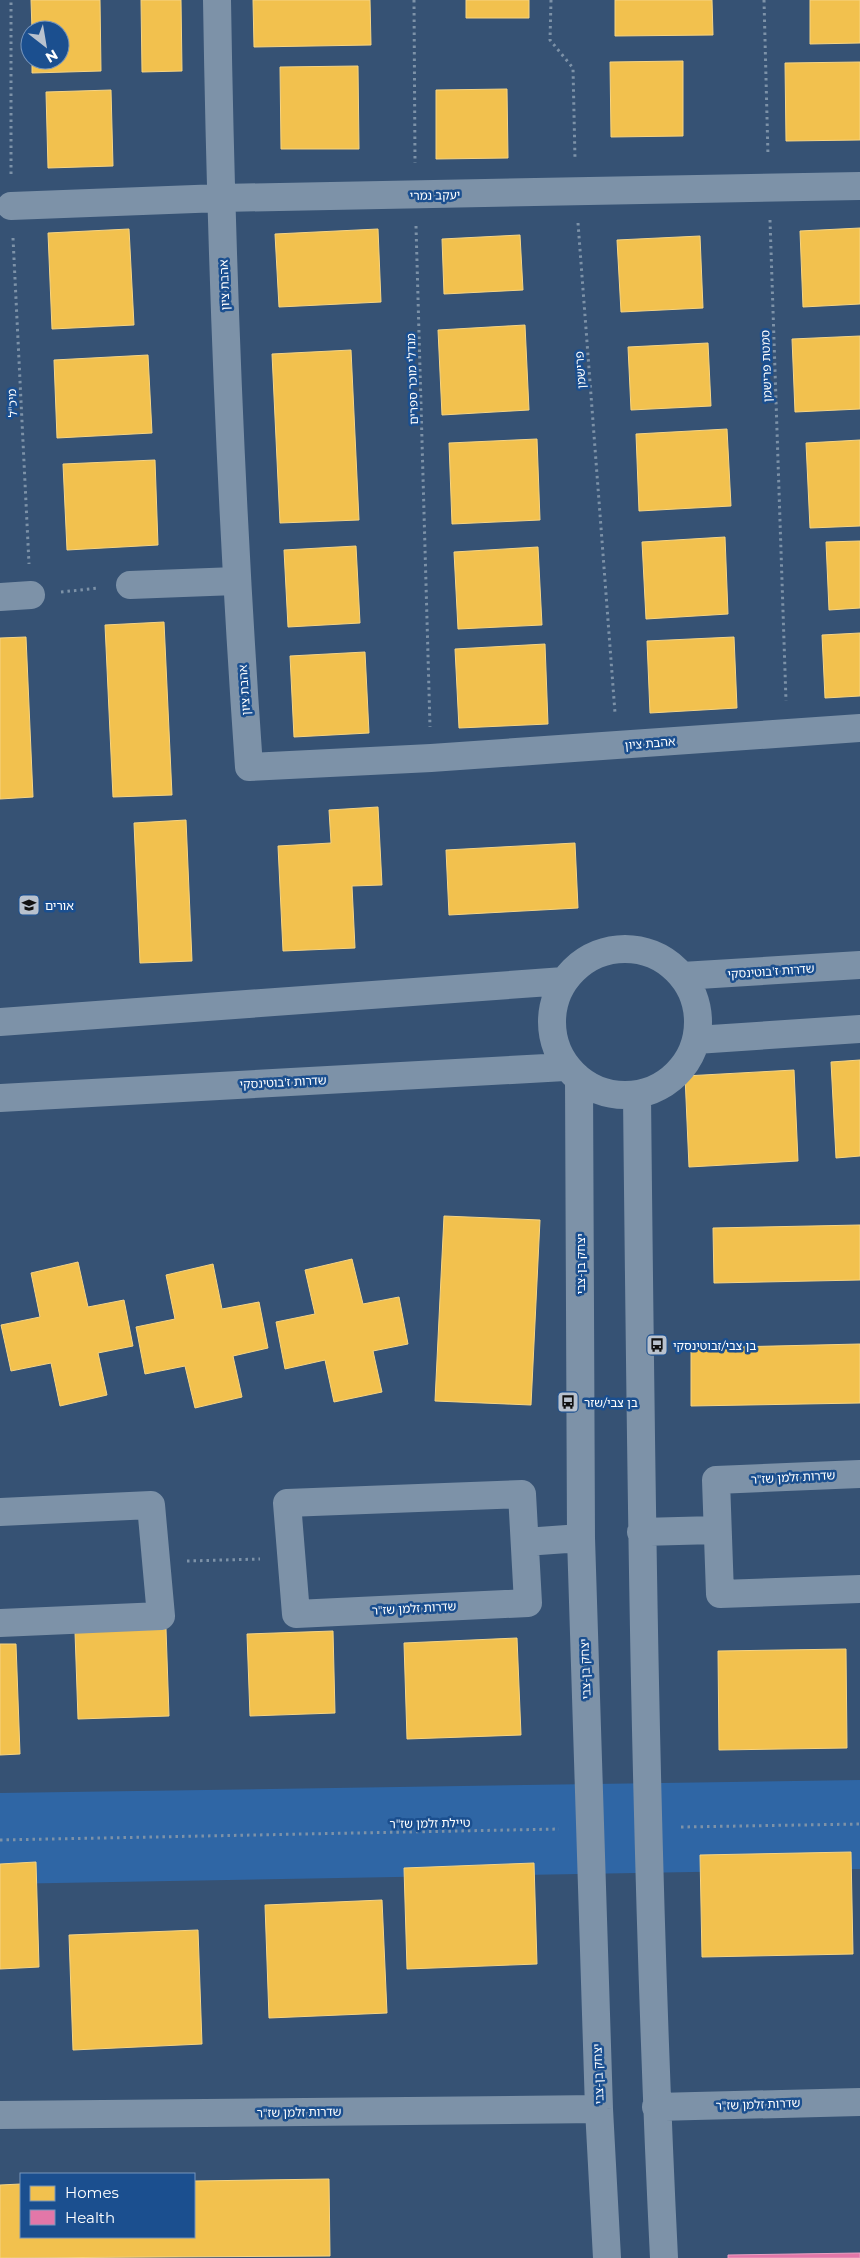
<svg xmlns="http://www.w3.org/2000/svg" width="860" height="2258" viewBox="0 0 860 2258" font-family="Montserrat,'Noto Sans Hebrew',sans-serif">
	<rect width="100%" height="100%" fill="#365274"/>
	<path fill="#2f66a5" d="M 860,1780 L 860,1869 L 0,1884 L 0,1793 Z"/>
	<path fill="#f2c14e" stroke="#f6d483" d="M 31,0 L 100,0 L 101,71 L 32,73 L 32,60 L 60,60 L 60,30 L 32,30 Z
		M 141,0 L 181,0 L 182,71 L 142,72 Z
		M 253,0 L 370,0 L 371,45 L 254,47 Z
		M 466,0 L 529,0 L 529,18 L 466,18 Z
		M 615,0 L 712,0 L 713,35 L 615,36 Z
		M 810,0 L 860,0 L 860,43 L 810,44 Z
		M 683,61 L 683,136 L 611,137 L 610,62 Z
		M 860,62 L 860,140 L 786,141 L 785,63 Z
		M 358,66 L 359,149 L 281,149 L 280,67 Z
		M 507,89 L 508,158 L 436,159 L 436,90 Z
		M 111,90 L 113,166 L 48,168 L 46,92 Z
		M 860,228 L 860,304 L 803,307 L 800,231 Z
		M 129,229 L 134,325 L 52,329 L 48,233 Z
		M 378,229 L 381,302 L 279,307 L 275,234 Z
		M 520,235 L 523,290 L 444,294 L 442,239 Z
		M 700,236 L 703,308 L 621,312 L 617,240 Z
		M 525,325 L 529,410 L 442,415 L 438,330 Z
		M 860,336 L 860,409 L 795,412 L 792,339 Z
		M 708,343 L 711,406 L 631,410 L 628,347 Z
		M 351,350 L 359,520 L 280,523 L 272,354 Z
		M 148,355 L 152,433 L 57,438 L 54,360 Z
		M 727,429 L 731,506 L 639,511 L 636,434 Z
		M 537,439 L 540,520 L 452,524 L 449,443 Z
		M 860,440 L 860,526 L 810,528 L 806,443 Z
		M 155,460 L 158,545 L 67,550 L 63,464 Z
		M 725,537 L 728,614 L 646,619 L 642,542 Z
		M 860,541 L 860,608 L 829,610 L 826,542 Z
		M 356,546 L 360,623 L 288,627 L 284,550 Z
		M 538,547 L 542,625 L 458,629 L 454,552 Z
		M 164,622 L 172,795 L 113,797 L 105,625 Z
		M 860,633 L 860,696 L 825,698 L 822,635 Z
		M 26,637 L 33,797 L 0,799 L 0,638 Z
		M 734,637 L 737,708 L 650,713 L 647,641 Z
		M 545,644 L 548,724 L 459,728 L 455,649 Z
		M 365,652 L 369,733 L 294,737 L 290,656 Z
		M 378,807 L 382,885 L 352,886 L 355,948 L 283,951 L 278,846 L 331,843 L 329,810 Z
		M 186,820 L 192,961 L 140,963 L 134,823 Z
		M 575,843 L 578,908 L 449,915 L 446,850 Z
		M 860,1060 L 860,1156 L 836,1158 L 831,1062 Z
		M 794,1070 L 798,1161 L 689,1167 L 685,1076 Z
		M 444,1216 L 540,1220 L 531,1405 L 435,1401 Z
		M 860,1225 L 860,1280 L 714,1283 L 713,1228 Z
		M 352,1259 L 363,1304 L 399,1297 L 408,1344 L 373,1351 L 382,1392 L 334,1402 L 325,1360 L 285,1369 L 276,1322 L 315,1314 L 305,1270 Z
		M 78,1262 L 88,1307 L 124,1300 L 133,1346 L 98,1353 L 107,1395 L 60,1406 L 51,1363 L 11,1371 L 1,1325 L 40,1317 L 31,1273 Z
		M 213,1264 L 222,1309 L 259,1302 L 268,1348 L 233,1356 L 242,1397 L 195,1408 L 185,1366 L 145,1374 L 136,1327 L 175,1319 L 166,1275 Z
		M 860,1344 L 860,1403 L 691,1406 L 691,1348 Z
		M 166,1629 L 169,1716 L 78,1719 L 75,1632 Z
		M 333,1631 L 335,1713 L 250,1716 L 247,1634 Z
		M 517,1638 L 521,1735 L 407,1739 L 404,1643 Z
		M 0,1644 L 16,1644 L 20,1754 L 0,1755 Z
		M 846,1649 L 847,1748 L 719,1750 L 718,1651 Z
		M 851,1852 L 853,1954 L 702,1957 L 700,1855 Z
		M 36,1862 L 39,1967 L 0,1969 L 0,1864 Z
		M 534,1863 L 537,1964 L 407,1969 L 404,1868 Z
		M 382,1900 L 387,2013 L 269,2018 L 265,1905 Z
		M 198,1930 L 202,2044 L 73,2050 L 69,1935 Z
		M 329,2179 L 330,2256 L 0,2258 L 0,2185 L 21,2184 L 21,2237 L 194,2237 L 194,2181 Z"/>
	<path fill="#e377a8" stroke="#eba0c2" d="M 860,2253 L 860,2258 L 728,2258 L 728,2255 Z"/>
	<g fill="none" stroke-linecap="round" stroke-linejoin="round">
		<path stroke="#7d92a8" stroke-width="3" stroke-dasharray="2.5 4" stroke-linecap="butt" d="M 414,0 L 415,163
			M 551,0 L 550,40 L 573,68 L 575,159
			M 764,0 L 768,156
			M 11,174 L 11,0
			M 770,220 L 786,701
			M 578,223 L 615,713
			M 416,226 L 430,727
			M 13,238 L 29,564
			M 61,592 L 99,588
			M 187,1561 L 260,1559
			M 681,1827 L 860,1824
			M 0,1840 L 559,1829"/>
		<path stroke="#7d92a8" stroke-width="28" d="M 217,0 C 221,256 231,512 249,767 L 431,758 L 860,728
			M 11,206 L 221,198 L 860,186
			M 130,585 L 236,581
			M 0,597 L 31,595
			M552 1022a73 73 0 1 1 146 0a73 73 0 1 1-146 0Z
			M 682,976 L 860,965
			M 0,1022 L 564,981
			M 696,1040 L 860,1029
			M 579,1080 L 581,1538 L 599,2109 L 607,2258
			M 637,1095 C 641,1482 645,1871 664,2258
			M 0,1098 L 565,1067
			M 860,1474 L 716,1480 L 720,1594 L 860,1589
			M 522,1494 L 528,1603 L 296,1614 L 287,1503 Z
			M 0,1512 L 151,1505 L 161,1616 L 0,1623
			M 641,1532 L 716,1530
			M 525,1542 L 581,1538
			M 656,2107 L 860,2102
			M 0,2115 L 599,2109"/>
	</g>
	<defs>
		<g id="school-square" transform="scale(1.125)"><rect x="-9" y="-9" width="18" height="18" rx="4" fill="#b9c2ce" stroke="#1b4f8f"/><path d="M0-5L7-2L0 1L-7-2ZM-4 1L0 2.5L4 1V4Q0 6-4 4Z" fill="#111"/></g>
		<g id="bus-square" transform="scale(1.125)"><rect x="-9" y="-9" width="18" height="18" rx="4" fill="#b9c2ce" stroke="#1b4f8f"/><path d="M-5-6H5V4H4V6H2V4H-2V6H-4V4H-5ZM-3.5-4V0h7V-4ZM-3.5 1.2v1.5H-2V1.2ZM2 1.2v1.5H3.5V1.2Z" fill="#111"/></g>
	</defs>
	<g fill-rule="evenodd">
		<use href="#school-square" x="29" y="905"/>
		<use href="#bus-square" x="657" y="1345"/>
		<use href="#bus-square" x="568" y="1402"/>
	</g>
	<g text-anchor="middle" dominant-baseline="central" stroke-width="5" stroke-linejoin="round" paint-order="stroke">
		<g font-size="12" fill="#fff" stroke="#1b4f8f">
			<text transform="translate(435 195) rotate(-1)">יעקב נמרי</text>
			<text transform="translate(224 285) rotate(-92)">אהבת ציון</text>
			<text transform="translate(766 366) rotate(-92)">סמטת פרישמן</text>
			<text transform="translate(580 370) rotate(-94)">פרישמן</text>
			<text transform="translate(412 379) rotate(-92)">מנדלי מוכר ספרים</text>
			<text transform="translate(12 403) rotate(-93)">מיכ"ל</text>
			<text transform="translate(244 690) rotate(-94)">אהבת ציון</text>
			<text transform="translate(650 743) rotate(-5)">אהבת ציון</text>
			<text transform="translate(771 971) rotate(-4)">שדרות ז'בוטינסקי</text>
			<text transform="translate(283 1082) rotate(-3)">שדרות ז'בוטינסקי</text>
			<text transform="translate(580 1264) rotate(-90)">יצחק בן-צבי</text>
			<text transform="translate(793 1477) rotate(-3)">שדרות זלמן שז"ר</text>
			<text transform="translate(414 1608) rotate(-3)">שדרות זלמן שז"ר</text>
			<text transform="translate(585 1669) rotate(-92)">יצחק בן-צבי</text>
			<text transform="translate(430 1823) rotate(-1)">טיילת זלמן שז"ר</text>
			<text transform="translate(598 2074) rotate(-92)">יצחק בן-צבי</text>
			<text transform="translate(758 2104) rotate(-2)">שדרות זלמן שז"ר</text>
			<text transform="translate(299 2112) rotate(-1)">שדרות זלמן שז"ר</text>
		</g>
		<g font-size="12" fill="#fff" stroke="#1b4f8f" text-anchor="start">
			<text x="45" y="905">אורים</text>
			<text x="673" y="1345">בן צבי/זבוטינסקי</text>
			<text x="584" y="1402">בן צבי/שזר</text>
		</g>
	</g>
	<rect x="20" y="2173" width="175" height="65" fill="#1b4f8f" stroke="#7695bc"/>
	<rect x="30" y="2186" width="25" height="15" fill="#f2c14e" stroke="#7695bc"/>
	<text x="65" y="2198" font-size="15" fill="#ffffff">Homes</text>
	<rect x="30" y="2210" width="25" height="15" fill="#e377a8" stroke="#7695bc"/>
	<text x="65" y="2223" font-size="15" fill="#ffffff">Health</text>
	<g transform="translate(45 45) rotate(149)"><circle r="24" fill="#1b4f8f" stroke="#7695bc"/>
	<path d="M0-4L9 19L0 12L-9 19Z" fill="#b9c2ce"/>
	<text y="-8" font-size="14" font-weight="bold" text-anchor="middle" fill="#ffffff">N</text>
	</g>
</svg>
